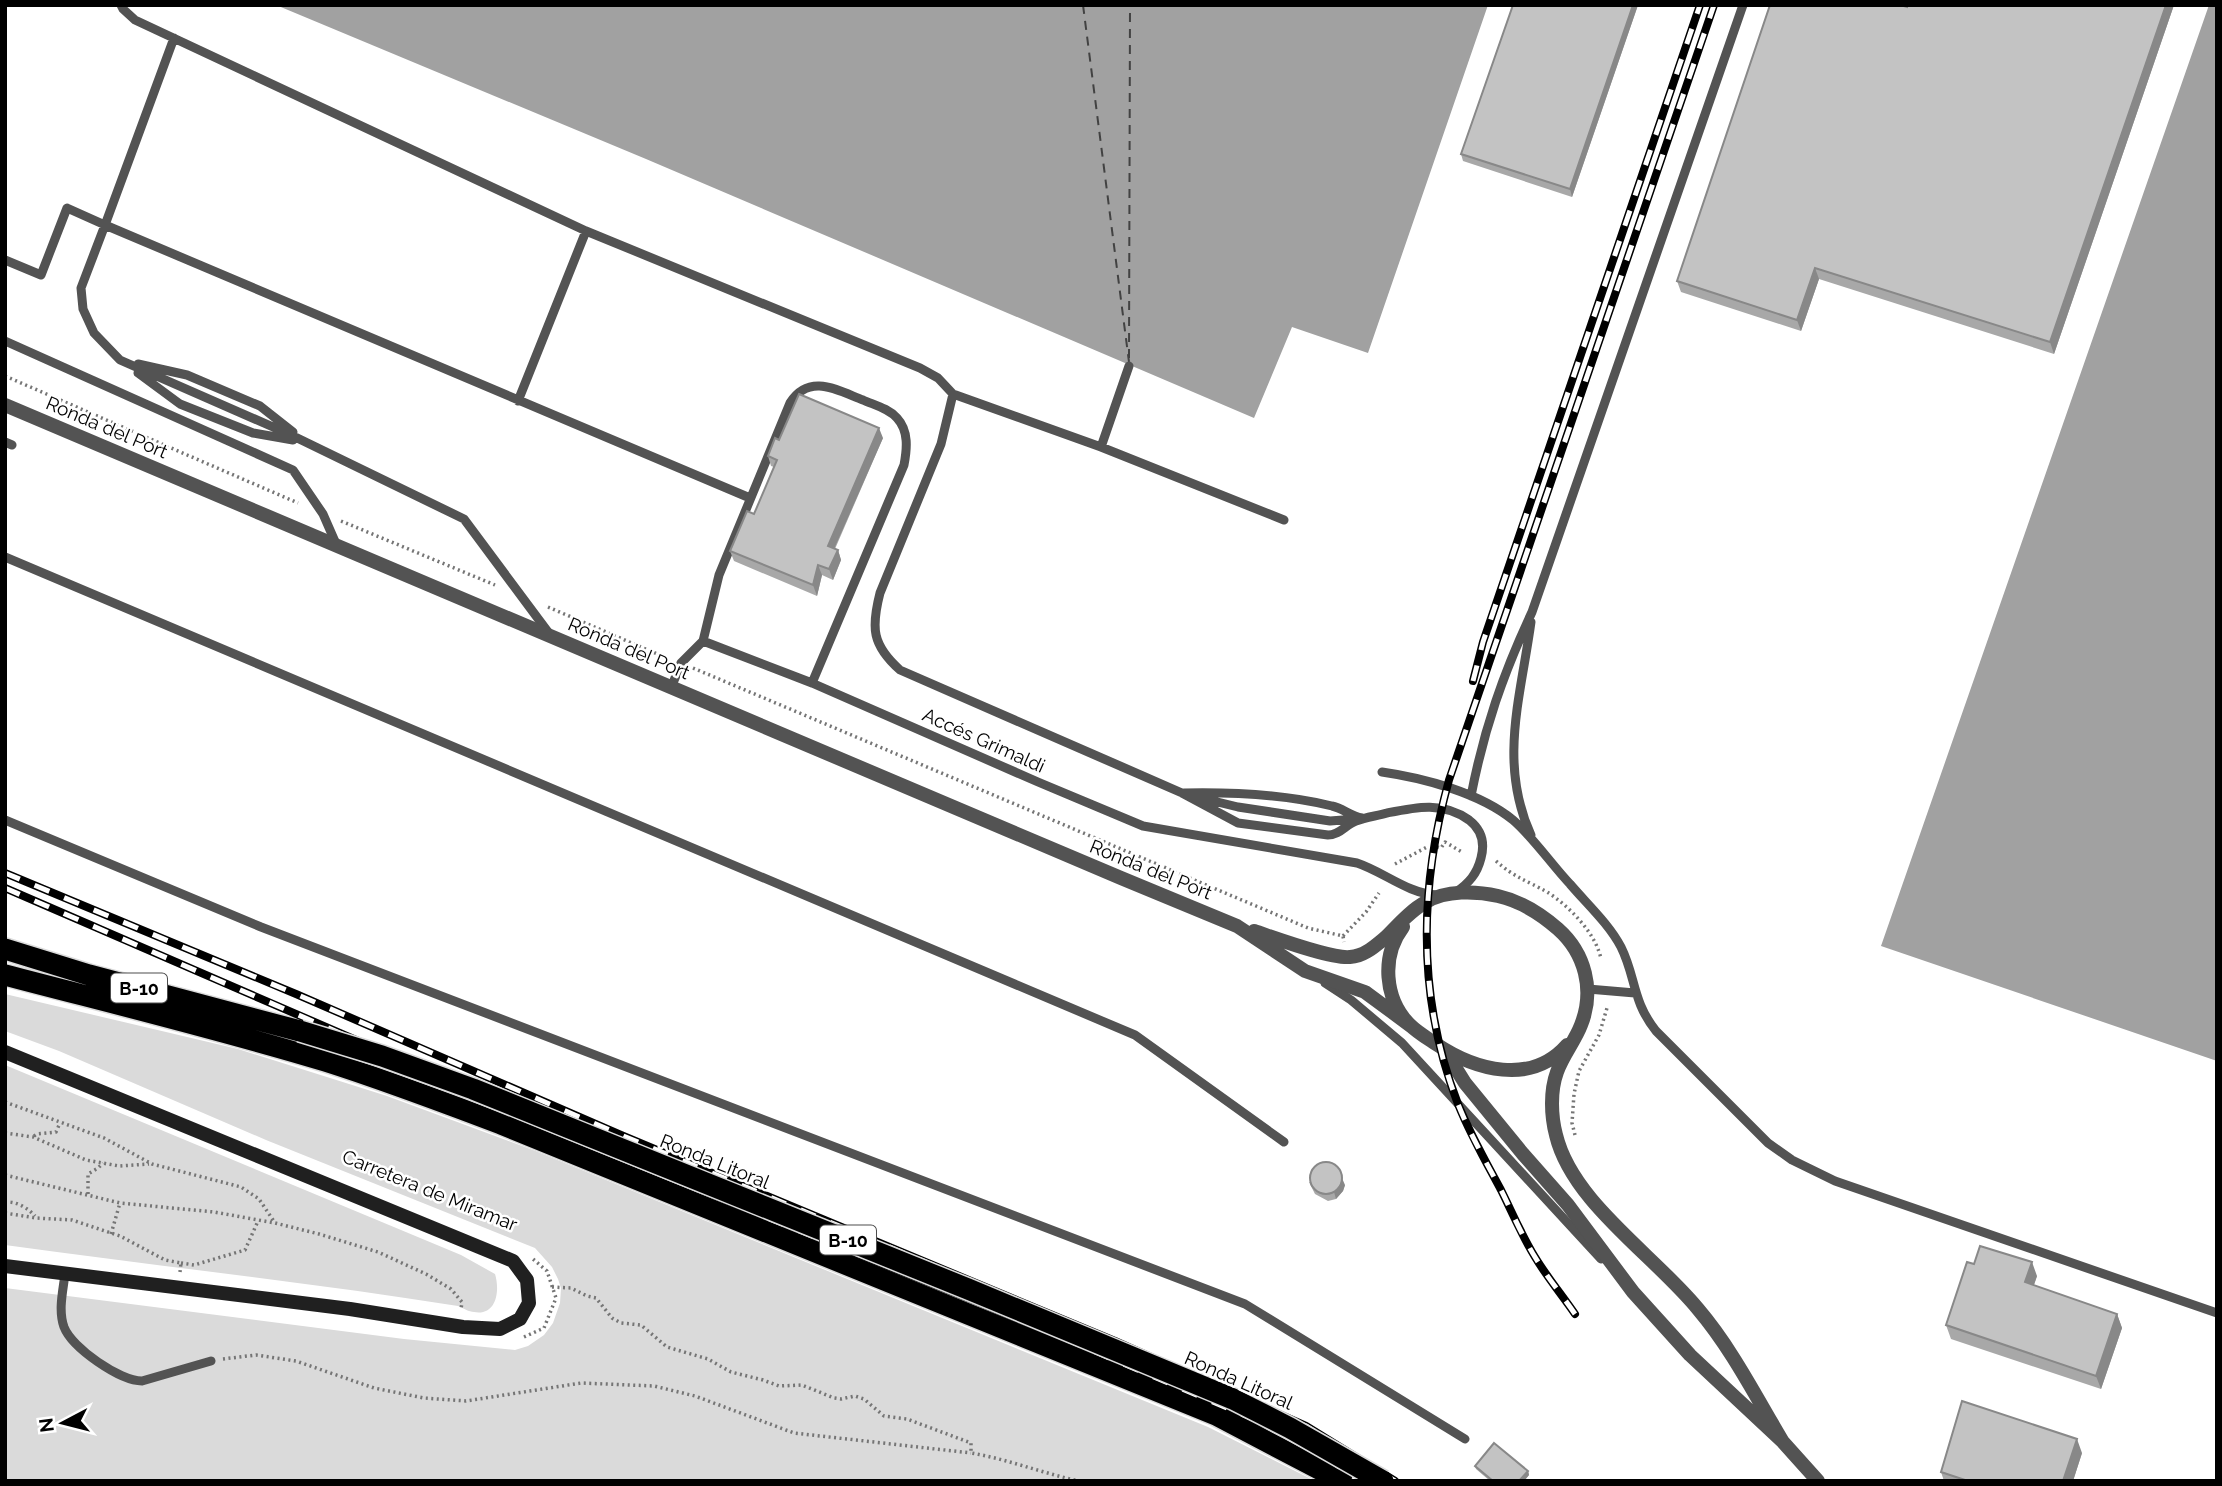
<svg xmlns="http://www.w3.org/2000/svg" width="2222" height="1486" viewBox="0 0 2222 1486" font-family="Raleway,sans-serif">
	<rect width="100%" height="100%" fill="#fff"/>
	<path fill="#dadada" d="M 5,994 L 238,1049 L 387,1096 L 533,1150 L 1208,1427 L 1315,1481 L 5,1481 L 5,1288 L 404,1339 L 515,1350 L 528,1346 L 544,1335 L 553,1323 L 560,1303 L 561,1288 L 558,1279 L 552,1267 L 535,1248 L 266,1140 L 59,1051 L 5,1031 Z
		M 5,1065 L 461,1255 L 495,1274 C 500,1290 497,1316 474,1312 C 469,1312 463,1308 458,1306 C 307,1282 156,1266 5,1245 Z"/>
	<path fill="#a1a1a1" d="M 276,5 L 1488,5 L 1368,353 L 1292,327 L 1254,418 L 646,159 Z
		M 2209,5 L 2217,5 L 2217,1061 L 1881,946 Z"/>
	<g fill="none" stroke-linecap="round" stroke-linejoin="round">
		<path stroke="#424242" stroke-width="2" stroke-dasharray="9 7" stroke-linecap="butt" d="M 1083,5 L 1129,362
			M 1129,358 L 1130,5"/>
		<g stroke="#dbdbdb" stroke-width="24">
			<path id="highway" d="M 5,949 L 89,975 L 300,1031
				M 5,975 C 112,1003 219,1029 325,1061 C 385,1080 443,1102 501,1124 L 1216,1415 L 1342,1481"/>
		</g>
		<path stroke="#757575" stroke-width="3.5" stroke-dasharray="2 3.5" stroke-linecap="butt" d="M 5,376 L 298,503
			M 341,521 L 495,585
			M 548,607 L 669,659
			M 693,668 L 1308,928 L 1343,936 L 1344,942
			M 1437,847 L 1441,848 L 1445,842 L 1462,852
			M 1496,861 C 1515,878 1526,880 1547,892 C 1568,905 1596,933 1601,959
			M 1395,864 L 1427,847
			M 1343,936 L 1366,912 L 1379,893
			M 5,1102 L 104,1138 L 152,1164 L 241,1187 L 259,1199 L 275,1223
			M 5,1133 L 33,1137 L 86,1160 L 119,1166 L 149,1164
			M 1575,1135 L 1572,1123 L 1574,1094 L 1579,1071 L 1599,1035 L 1607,1008
			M 34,1136 L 37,1134 L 56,1132 L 60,1123
			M 5,1175 L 120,1203 L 214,1212 L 275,1223 L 319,1234 L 378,1252 L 426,1274 L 451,1289 L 462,1302 L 461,1309
			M 88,1194 L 88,1174 L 98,1168 L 103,1163
			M 5,1202 C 16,1201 28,1208 35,1216
			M 5,1213 L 36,1218 L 72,1220 L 120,1236 L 165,1260 L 181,1263 L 180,1272
			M 111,1234 L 120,1203
			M 181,1263 L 194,1265 L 245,1250 L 258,1221
			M 552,1287 L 571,1288 L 587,1296 L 596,1298 L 612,1318 L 621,1323 L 641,1325 L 667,1347 L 708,1359 L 731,1372 L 763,1380 L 779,1386 L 802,1385 L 834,1398 L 841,1399 L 855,1396 L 864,1399 L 884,1416 L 907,1419 L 971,1443 L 971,1453 C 1007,1459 1042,1473 1079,1481
			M 524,1337 L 544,1328 L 556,1298 L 547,1271 L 533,1259
			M 223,1359 L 256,1355 L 296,1361 L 374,1388 L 424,1398 L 466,1401 L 581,1383 L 654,1386 L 695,1396 L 794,1433 L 971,1453"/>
		<path stroke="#535353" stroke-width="9" d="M 121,5 L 123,9 L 135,20 L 586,231 L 920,368 L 938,378 L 953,394 L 941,444 L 880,593 C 871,628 872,645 900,670 L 1182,793 L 1238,823 L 1328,835 C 1340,835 1345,825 1356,821 C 1366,817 1377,816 1387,813 C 1416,807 1443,801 1469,820 C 1482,830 1485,843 1481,858 C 1477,874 1469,883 1456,892
			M 174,38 L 105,225 L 750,498
			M 5,260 L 41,275 L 67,208 L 105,225 L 81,288 L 83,309 L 94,333 L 120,360 L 289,434 L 464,519 L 551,636
			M 5,341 L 293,470 L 323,514 L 337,546
			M 138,364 L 187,375 L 260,406 L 293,432
			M 138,373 L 180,404 L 253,433 L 293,440
			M 953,394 L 1101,447 L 1284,520
			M 518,401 L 586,231
			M 5,442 L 12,445
			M 1101,447 L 1129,366
			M 5,557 L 1135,1035 L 1284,1142
			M 703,641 L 812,683 L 1038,782 L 1143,826 L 1357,863 C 1384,872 1407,893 1436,895
			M 671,688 L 681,663 L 703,641 L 719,575 L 790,403 C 809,373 837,390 863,400 C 874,405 888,408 897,418 C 909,431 907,449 904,465 L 812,683
			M 1382,772 C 1424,778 1480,793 1513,820 C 1532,836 1552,865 1570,884 C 1587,904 1609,924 1621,947 C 1636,977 1632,1001 1656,1031 L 1768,1143 L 1792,1160 L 1835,1181 L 2217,1313
			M 1184,793 C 1233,792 1283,794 1332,806 C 1342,808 1351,816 1362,818
			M 1471,796 C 1484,729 1503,674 1532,612 L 1743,5
			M 1197,797 L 1238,807 L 1317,819 L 1330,821 L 1356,819
			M 5,820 L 261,927 L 1245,1304 L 1465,1439
			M 1531,835 C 1498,763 1521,696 1531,622
			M 1325,983 L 1351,1000 L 1402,1043 L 1601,1259
			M 1588,989 L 1635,993
			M 65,1274 C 63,1291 58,1310 64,1327 C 72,1348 120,1381 142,1381 L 211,1361"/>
		<path stroke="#535353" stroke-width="14" d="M 5,405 L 1121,878 L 1237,926 L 1305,971 L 1365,992 L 1411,1026
			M 1403,927 C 1381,956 1384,999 1410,1025 C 1417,1032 1427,1038 1436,1044 C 1475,1070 1531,1086 1567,1045
			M 1254,931 C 1275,938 1331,959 1350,957 C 1365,956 1375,946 1386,937 C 1398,925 1411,910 1426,902 C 1446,890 1476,891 1498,896 C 1520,901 1541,914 1558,929 C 1585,953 1595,990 1581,1025 C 1575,1041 1563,1055 1557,1072 C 1550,1091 1551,1116 1556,1135 C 1572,1202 1654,1255 1698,1309 C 1732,1349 1756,1397 1783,1442
			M 1445,1051 L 1465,1083 L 1523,1154 L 1568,1205 L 1633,1292 L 1690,1355 L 1783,1442 L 1818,1481"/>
		<path stroke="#202020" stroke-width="14" d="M 5,1052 L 513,1261 L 527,1280 L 529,1303 L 520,1319 L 500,1329 L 463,1327 L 350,1309 L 5,1266"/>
		<use href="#highway" stroke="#000" stroke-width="21"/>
		<g stroke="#000" stroke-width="8">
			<path id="rail" d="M 1473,681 L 1483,642 L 1700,5
				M 5,873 L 296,994 L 621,1135 L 1115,1341 L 1306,1426 L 1395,1481
				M 5,888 L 772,1220 L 978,1302 L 1295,1437 L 1360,1481
				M 1575,1314 C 1562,1295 1547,1277 1535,1257 C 1522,1236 1512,1212 1501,1190 C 1486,1162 1470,1134 1458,1104 C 1417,998 1419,888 1449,780 L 1714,5"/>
		</g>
		<use href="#rail" stroke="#fff" stroke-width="5" stroke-dasharray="16" stroke-linecap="butt"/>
		<g stroke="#dbdbdb" stroke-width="24" stroke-linecap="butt">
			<path id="highway-bridge" d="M 300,1031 L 382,1056 L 473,1089 L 968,1289 L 1233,1399 L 1290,1428 L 1383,1481"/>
		</g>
		<use href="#highway-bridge" stroke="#000" stroke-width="21"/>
	</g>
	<path fill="#a8a8a8" d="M 1513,5 L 1638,5 L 1572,197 L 1463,161 L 1461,154 Z
		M 1907,5 L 2174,5 L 2054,354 L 1819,279 L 1801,331 L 1681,292 L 1677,281 Z
		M 883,438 L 835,549 L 838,550 L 841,560 L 833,580 L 822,575 L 817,596 L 734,561 L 730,551 L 754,514 L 774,467 L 771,466 L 768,456 L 779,440 Z
		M 1309,1182 L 1345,1185 L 1343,1191 L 1336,1199 L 1328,1201 L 1315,1194 Z
		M 1974,1264 L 2037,1276 L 2034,1285 L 2117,1314 L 2122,1328 L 2101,1389 L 1951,1339 L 1946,1325 Z
		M 2082,1453 L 2073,1481 L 1944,1481 L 1941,1472 Z
		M 1475,1466 L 1528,1471 L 1529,1475 L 1524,1481 L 1490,1481 L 1476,1469 Z"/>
	<path fill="#888" d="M 1633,5 L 1638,5 L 1572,197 L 1570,189 Z
		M 2166,5 L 2174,5 L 2054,354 L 2050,342 Z
		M 1815,268 L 1819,279 L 1801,331 L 1797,320 Z
		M 879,428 L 883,438 L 831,556 L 828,546 Z
		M 838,550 L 841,560 L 833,580 L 829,569 Z
		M 818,565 L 822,575 L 817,596 L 813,585 Z
		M 1342,1178 L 1345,1185 L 1343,1191 L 1336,1199 L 1334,1192 Z
		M 2032,1262 L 2037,1276 L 2030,1296 L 2025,1282 Z
		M 2117,1314 L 2122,1328 L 2101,1389 L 2096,1376 Z
		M 2077,1439 L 2082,1453 L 2073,1481 L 2063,1481 Z
		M 1528,1471 L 1529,1475 L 1524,1481 L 1519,1481 Z"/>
	<path fill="#c3c3c3" stroke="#888" stroke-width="2" d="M 1513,5 L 1633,5 L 1570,189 L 1461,154 Z
		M 1770,5 L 1900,5 L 1907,7 L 1907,5 L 2166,5 L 2050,342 L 1815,268 L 1797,320 L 1677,281 Z
		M 799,394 L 879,428 L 828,546 L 838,550 L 829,569 L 818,565 L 813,585 L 730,551 L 747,511 L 754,514 L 777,460 L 768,456 L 775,438 L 779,440 Z
		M1310 1178a16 16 0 1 1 32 0a16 16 0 1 1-32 0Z
		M 1980,1246 L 2032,1262 L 2025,1282 L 2117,1314 L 2096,1376 L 1946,1325 L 1967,1262 L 1974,1264 Z
		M 1962,1401 L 2077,1439 L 2063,1481 L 1968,1481 L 1941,1472 Z
		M 1494,1443 L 1528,1471 L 1519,1481 L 1493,1481 L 1475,1466 Z"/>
	<g text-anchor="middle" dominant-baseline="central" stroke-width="5" stroke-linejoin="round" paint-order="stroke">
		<g fill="#fff" stroke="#4c4c4c" stroke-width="2">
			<rect x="111" y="973.5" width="56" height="29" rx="5"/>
			<rect x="820" y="1225.5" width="56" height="29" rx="5"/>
		</g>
		<g font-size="18" font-weight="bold" fill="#000">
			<text x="139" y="988">B-10</text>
			<text x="848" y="1240">B-10</text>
		</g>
		<g font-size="19" fill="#000" stroke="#fff">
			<text transform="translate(107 427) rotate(23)">Ronda del Port</text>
			<text transform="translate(629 648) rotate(23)">Ronda del Port</text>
			<text transform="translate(984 740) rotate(24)">Accés Grimaldi</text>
			<text transform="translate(1151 869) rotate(22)">Ronda del Port</text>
			<text transform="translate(715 1161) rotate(22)">Ronda Litoral</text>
			<text transform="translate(430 1190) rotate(22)">Carretera de Miramar</text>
			<text transform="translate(1239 1380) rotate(24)">Ronda Litoral</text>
		</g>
	</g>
	<rect width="2222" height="1486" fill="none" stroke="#000000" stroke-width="14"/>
	<g transform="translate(63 1423) rotate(263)" stroke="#ffffff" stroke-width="5" paint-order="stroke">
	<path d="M0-5L12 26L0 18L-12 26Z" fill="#000000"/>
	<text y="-10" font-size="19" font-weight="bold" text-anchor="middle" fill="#000000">N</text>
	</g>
</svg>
